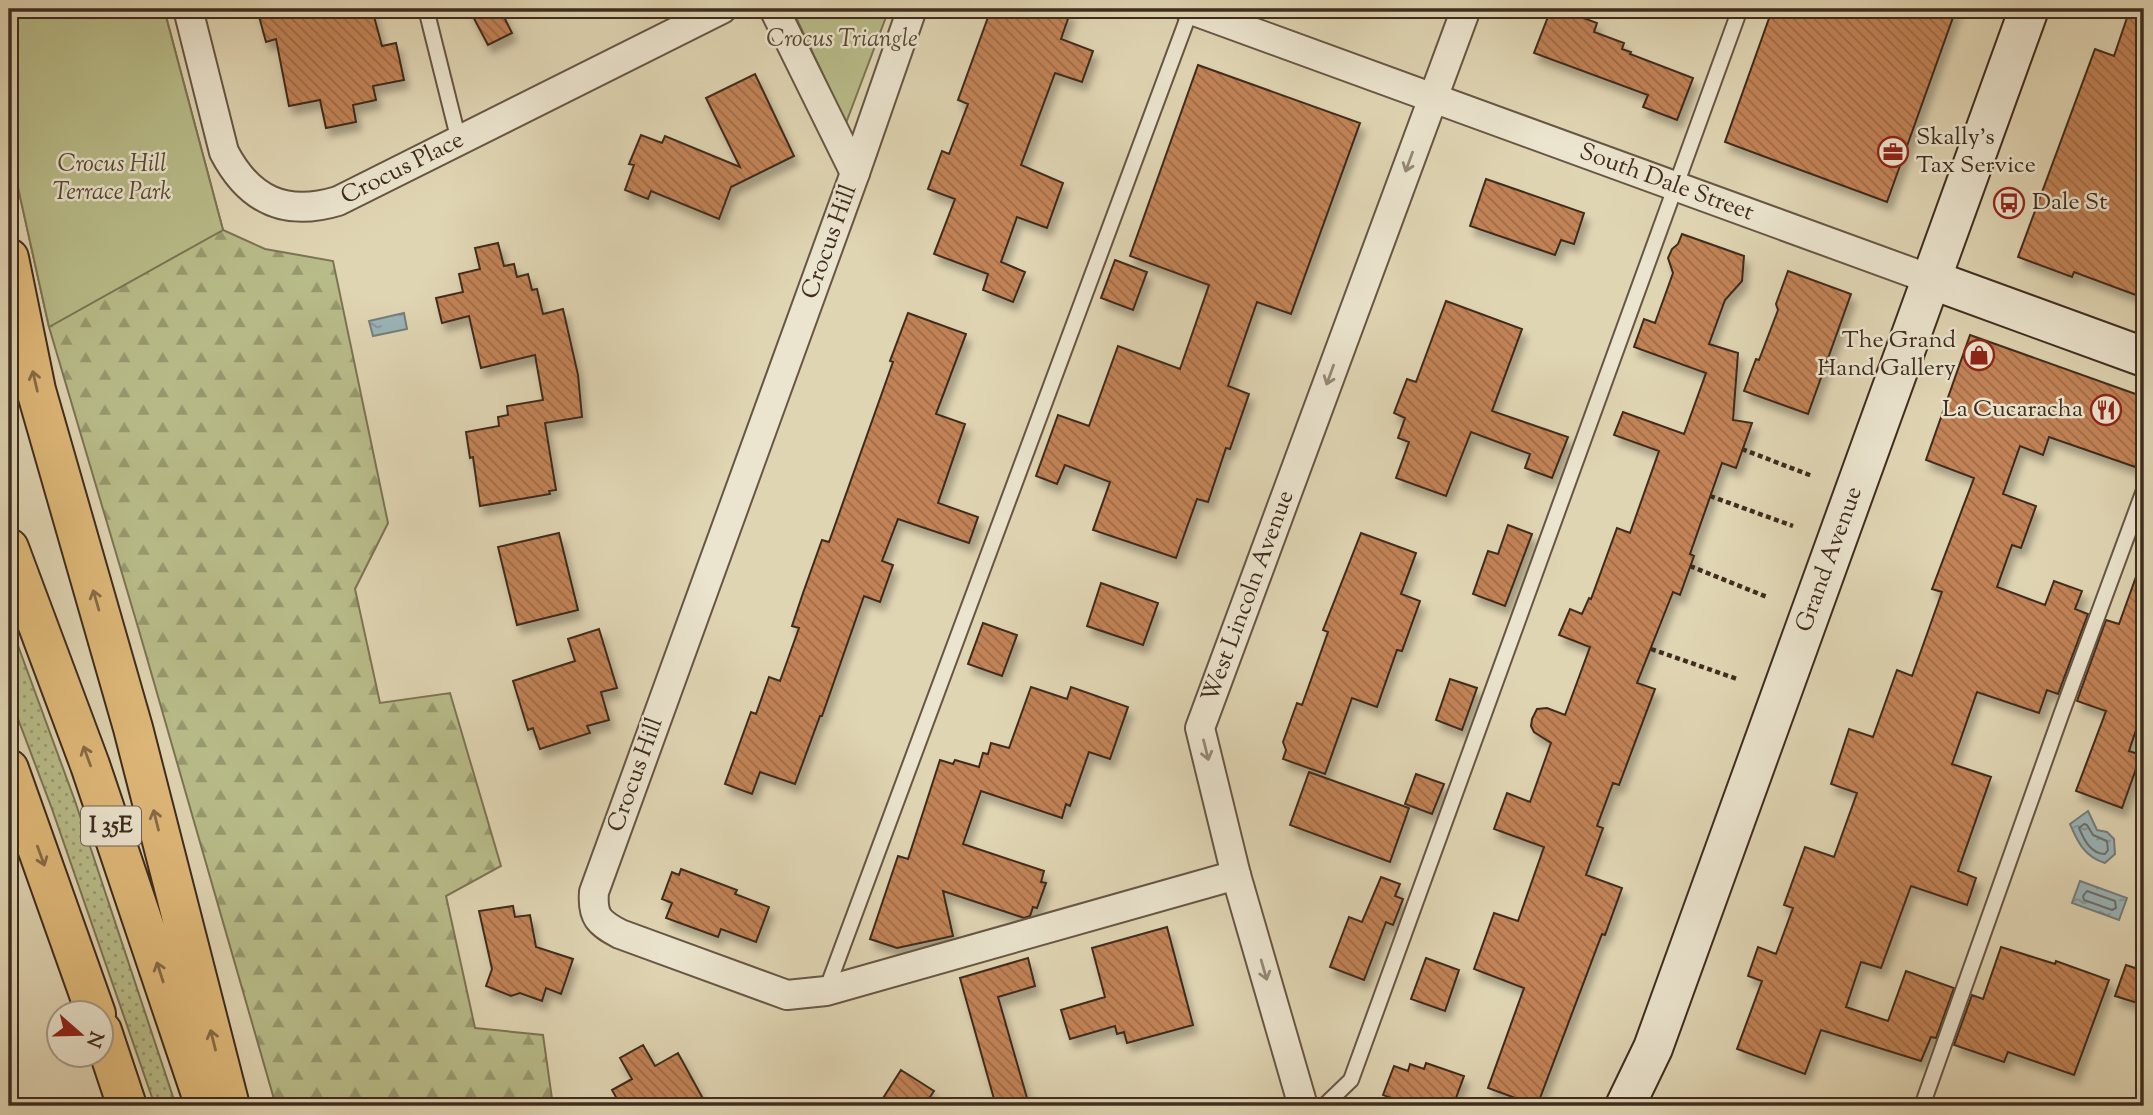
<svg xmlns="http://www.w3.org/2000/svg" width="2153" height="1115" viewBox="0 0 2153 1115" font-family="'Sorts Mill Goudy',serif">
	<defs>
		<pattern id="grass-dots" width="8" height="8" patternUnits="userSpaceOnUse" patternTransform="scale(1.75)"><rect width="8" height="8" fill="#b8bc89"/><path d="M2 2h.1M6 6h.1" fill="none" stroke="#97996f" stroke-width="1.8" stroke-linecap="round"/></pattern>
		<pattern id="forest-firs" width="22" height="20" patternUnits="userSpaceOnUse" patternTransform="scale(1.75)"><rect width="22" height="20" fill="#b8bc89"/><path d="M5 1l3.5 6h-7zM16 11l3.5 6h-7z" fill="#97996f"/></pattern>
		<pattern id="water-ripples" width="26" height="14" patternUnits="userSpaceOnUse" patternTransform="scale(1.75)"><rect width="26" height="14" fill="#9ab5b9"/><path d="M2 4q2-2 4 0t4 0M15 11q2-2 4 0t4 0" fill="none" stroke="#7f9396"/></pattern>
		<pattern id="building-back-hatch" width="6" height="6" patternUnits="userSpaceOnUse" patternTransform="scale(1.75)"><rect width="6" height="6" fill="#c28357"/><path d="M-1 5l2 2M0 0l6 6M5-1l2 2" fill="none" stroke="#9f6b47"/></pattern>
		<filter id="shadow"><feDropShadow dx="4.5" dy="8" stdDeviation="3.5" flood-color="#0004"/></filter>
	</defs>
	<rect width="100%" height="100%" fill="#e0d5b3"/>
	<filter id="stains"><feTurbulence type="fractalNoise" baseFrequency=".00286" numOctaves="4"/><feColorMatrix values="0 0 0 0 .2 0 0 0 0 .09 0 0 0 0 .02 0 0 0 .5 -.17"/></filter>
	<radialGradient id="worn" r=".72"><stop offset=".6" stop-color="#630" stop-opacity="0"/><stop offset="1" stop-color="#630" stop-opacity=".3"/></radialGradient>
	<path fill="url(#grass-dots)" stroke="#7c7454" stroke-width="2" d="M 9,621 L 75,801 L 176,1106 L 155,1106 L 52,809 L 9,695 Z"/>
	<path fill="url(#forest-firs)" stroke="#7c7454" stroke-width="2" d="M 9,9 L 164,9 L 223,230 L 265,249 L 333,261 L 388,523 L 355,589 L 380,703 L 450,693 L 501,866 L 446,896 L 475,1028 L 543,1035 L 553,1106 L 276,1106 L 140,634 L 49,327 L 9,147 Z"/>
	<path fill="#b8bc89" stroke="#7c7454" stroke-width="2" d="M 9,9 L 164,9 L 223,230 L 49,327 L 9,147 Z
		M 792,9 L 889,9 L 846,123 Z"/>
	<path fill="url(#water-ripples)" stroke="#767e7b" stroke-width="2" d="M 404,313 L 407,329 L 373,336 L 369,321 Z
		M 2088,811 L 2097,830 L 2107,832 L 2114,839 L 2115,854 L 2105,863 C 2085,857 2078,843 2070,824 Z
		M 2080,881 L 2127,898 L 2119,920 L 2072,903 Z"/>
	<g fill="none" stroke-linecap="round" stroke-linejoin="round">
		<path stroke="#6c706c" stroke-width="2" d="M 2084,824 L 2087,825 L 2093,835 L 2107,841 L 2108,850 L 2105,854 C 2091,854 2084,840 2079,828 Z
			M 2087,891 L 2115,901 L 2116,908 L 2112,910 L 2084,900 L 2083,896 Z"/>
	</g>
	<path fill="url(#building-back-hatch)" stroke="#3f2c1f" stroke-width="2" filter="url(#shadow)" d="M 257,9 L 372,9 L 382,46 L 396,43 L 404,80 L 373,86 L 376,100 L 353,105 L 356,122 L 326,128 L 320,100 L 289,106 L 276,39 L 266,42 Z
		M 469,9 L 500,9 L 512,33 L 488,45 Z
		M 991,9 L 1057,9 L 1070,13 L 1061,39 L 1093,51 L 1082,82 L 1055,73 L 1021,165 L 1063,183 L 1047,228 L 1017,217 L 1001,262 L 1025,272 L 1013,302 L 983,290 L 988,274 L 934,254 L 955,199 L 928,189 L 942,151 L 949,154 L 968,104 L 958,100 Z
		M 1551,9 L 1560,9 L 1597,23 L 1594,32 L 1624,43 L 1622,49 L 1631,52 L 1630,54 L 1693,78 L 1677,120 L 1643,107 L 1648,95 L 1534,53 Z
		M 1797,9 L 1956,9 L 1887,202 L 1725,142 L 1772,10 L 1796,18 Z
		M 2130,9 L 2144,9 L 2144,298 L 2074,272 L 2072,277 L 2018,257 L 2095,49 L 2114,56 Z
		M 1198,65 L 1360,123 L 1291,314 L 1257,302 L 1228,386 L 1249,394 L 1230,449 L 1226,448 L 1208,502 L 1197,499 L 1176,558 L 1093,530 L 1110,482 L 1065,465 L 1057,484 L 1036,476 L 1058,415 L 1089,426 L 1118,346 L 1180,369 L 1209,285 L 1130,256 Z
		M 755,74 L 794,156 L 731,187 L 719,219 L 651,191 L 648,199 L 625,190 L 634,165 L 629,164 L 641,135 L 662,143 L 665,136 L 740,167 L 706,98 Z
		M 1486,179 L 1584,213 L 1574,244 L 1561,240 L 1555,255 L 1470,226 Z
		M 1682,234 L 1744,256 L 1742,281 L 1725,300 L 1709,344 L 1738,353 L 1733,420 L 1752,423 L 1736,468 L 1722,463 L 1690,554 L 1694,556 L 1680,595 L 1673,592 L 1637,683 L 1655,689 L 1619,785 L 1613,783 L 1597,826 L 1603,828 L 1586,875 L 1622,888 L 1605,935 L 1602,934 L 1537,1106 L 1488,1088 L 1524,988 L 1474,969 L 1494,913 L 1518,921 L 1544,847 L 1494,829 L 1507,793 L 1530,802 L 1551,743 L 1534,732 L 1531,726 L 1532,719 L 1537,709 L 1547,708 L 1565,715 L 1590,647 L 1559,635 L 1570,609 L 1582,614 L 1589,598 L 1591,599 L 1617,528 L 1630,533 L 1659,451 L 1614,435 L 1623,412 L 1684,434 L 1706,373 L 1634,347 L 1644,319 L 1655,323 L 1673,273 L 1668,258 L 1672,249 L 1678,244 Z
		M 498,243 L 504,266 L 514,264 L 517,277 L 528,274 L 532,290 L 537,289 L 543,314 L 563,309 L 578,375 L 582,417 L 545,423 L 556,490 L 549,491 L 550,494 L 480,506 L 473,457 L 470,458 L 466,432 L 499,426 L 498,417 L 508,415 L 507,406 L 543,400 L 535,355 L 481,368 L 469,316 L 442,323 L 436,298 L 463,292 L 459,274 L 480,269 L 475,248 Z
		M 1115,260 L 1147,272 L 1133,310 L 1101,298 Z
		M 1788,271 L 1851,294 L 1808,414 L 1744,391 L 1756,359 L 1759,360 L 1778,310 L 1776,304 Z
		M 1446,301 L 1522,329 L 1492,411 L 1568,437 L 1552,478 L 1525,468 L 1530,454 L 1471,432 L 1446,496 L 1396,478 L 1409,442 L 1398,438 L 1405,418 L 1394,413 L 1407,379 L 1416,382 Z
		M 908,313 L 966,334 L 936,414 L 965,424 L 938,503 L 978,517 L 969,543 L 898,519 L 882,561 L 893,565 L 880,602 L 864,596 L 822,716 L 820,716 L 795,784 L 760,772 L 752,794 L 725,784 L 751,712 L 756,714 L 769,677 L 780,681 L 799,628 L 792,626 L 803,593 L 822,540 L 829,542 L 893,362 L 890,361 Z
		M 1970,335 L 2144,397 L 2144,470 L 2049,437 L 2043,455 L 2020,446 L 2003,494 L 2036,506 L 2021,548 L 2012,545 L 1997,587 L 2045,605 L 2054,581 L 2082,591 L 2075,609 L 2088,614 L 2058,694 L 2047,690 L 2039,713 L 1977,692 L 1952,764 L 1991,777 L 1958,871 L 1976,878 L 1967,905 L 1911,886 L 1881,968 L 1861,962 L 1846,1007 L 1888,1021 L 1906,971 L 1954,988 L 1936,1038 L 1931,1037 L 1921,1061 L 1821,1030 L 1805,1074 L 1737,1049 L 1762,981 L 1748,976 L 1758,947 L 1776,954 L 1793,908 L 1784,905 L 1805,847 L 1834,857 L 1857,793 L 1831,784 L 1849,729 L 1873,737 L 1897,670 L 1912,676 L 1942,592 L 1932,589 L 1974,478 L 1926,460 Z
		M 1508,525 L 1532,534 L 1505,606 L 1473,594 L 1488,551 L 1498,554 Z
		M 559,533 L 578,610 L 517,625 L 498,547 Z
		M 1361,533 L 1416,553 L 1401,594 L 1420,601 L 1402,651 L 1397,650 L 1377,707 L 1352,698 L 1325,774 L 1283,759 L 1286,750 L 1283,742 L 1297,703 L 1302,705 L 1328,632 L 1323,630 Z
		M 2141,563 L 2144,563 L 2144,706 L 2129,751 L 2141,755 L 2122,808 L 2076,791 L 2106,711 L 2077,701 L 2106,620 L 2119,624 Z
		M 1101,583 L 1158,603 L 1143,645 L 1087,626 Z
		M 983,623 L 1017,635 L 1002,676 L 968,664 Z
		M 599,629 L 617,688 L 601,692 L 609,720 L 587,726 L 590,733 L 540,749 L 533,728 L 528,730 L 513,681 L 575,661 L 568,639 Z
		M 1450,679 L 1477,688 L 1462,730 L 1436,720 Z
		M 1031,687 L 1067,699 L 1071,687 L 1128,707 L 1110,759 L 1089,752 L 1070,806 L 1066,804 L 1062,818 L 981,791 L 963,844 L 1044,871 L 1041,882 L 1046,883 L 1037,908 L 1033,907 L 1030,916 L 1024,918 L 943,891 L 953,936 L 897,948 L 870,939 L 898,856 L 908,859 L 940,760 L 953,764 L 955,760 L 979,767 L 983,753 L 988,754 L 991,743 L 1009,748 Z
		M 1309,772 L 1409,808 L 1390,862 L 1290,825 Z
		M 1416,774 L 1444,784 L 1432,814 L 1405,804 Z
		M 681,869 L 737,890 L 735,894 L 769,907 L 756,942 L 721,929 L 718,937 L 666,918 L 672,903 L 662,899 L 672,872 L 679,875 Z
		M 1381,877 L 1400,884 L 1395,896 L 1403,899 L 1393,925 L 1386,922 L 1364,980 L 1330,967 L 1349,917 L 1362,922 Z
		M 513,906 L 515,917 L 530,915 L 536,947 L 573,959 L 561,994 L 546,988 L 542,1001 L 520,993 L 511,996 L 486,986 L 492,969 L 479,911 Z
		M 1167,927 L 1193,1025 L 1127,1043 L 1124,1032 L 1117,1034 L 1115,1026 L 1070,1039 L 1061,1010 L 1105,997 L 1092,948 Z
		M 2001,947 L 2055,964 L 2056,961 L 2109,980 L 2074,1075 L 2008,1052 L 2004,1062 L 1954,1045 L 1972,995 L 1983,999 Z
		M 1028,958 L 1035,986 L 998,997 L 1027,1098 L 996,1106 L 960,978 Z
		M 1426,958 L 1459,970 L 1445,1011 L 1411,999 Z
		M 2126,965 L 2144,971 L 2144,1005 L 2115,996 Z
		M 643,1045 L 655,1066 L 678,1053 L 707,1106 L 621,1106 L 612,1090 L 632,1079 L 620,1058 Z
		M 1426,1063 L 1464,1076 L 1453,1106 L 1397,1106 L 1399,1101 L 1383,1095 L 1394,1066 L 1408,1071 L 1410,1064 L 1424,1069 Z
		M 901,1070 L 934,1091 L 924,1106 L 878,1106 Z"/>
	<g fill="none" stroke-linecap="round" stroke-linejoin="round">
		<g stroke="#675644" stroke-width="18">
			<path id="lane" d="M 426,9 L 459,141
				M 826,991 L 1191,9
				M 1324,1106 L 1351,1080 L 1740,9
				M 1922,1106 L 2061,715 L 2144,490"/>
		</g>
		<g stroke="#675644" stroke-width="32">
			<g id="street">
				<path id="s1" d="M 188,9 L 224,152 C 249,200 285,217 338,201 L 722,9"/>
				<path d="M 774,9 L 855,173"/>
				<path d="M 912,9 L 855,173 L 594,892 C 592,917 599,923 620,934 L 787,995 L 826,991 L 1236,875"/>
				<path id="s2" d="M 1189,9 L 1930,279"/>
				<path id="s3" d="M 1303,1106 L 1236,875 L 1200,728 L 1466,9"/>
			</g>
		</g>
		<g stroke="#3f2c1f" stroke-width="42">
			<g id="secondary">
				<path d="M 1930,279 L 2144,357"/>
				<path id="s4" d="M 1625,1106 L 1653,1048 L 2029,9"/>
			</g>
		</g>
		<g stroke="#3f2c1f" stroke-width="42">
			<path id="highway" d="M 9,258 L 36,390 L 133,728 L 230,1106
				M 9,548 L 90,765 L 205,1106
				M 9,769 L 96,1014
				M 102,1031 L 127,1106"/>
		</g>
		<path stroke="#3f2c1f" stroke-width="4.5" stroke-dasharray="5 3.5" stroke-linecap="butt" d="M 1742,449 L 1812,476
			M 1710,496 L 1793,526
			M 1690,566 L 1767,597
			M 1651,649 L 1737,679
			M 9,1090 L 14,1106"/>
		<use href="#lane" stroke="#ebe4ce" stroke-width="14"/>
		<use href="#street" stroke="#ebe4ce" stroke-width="28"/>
		<use href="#secondary" stroke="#ebe4ce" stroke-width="38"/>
		<use href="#highway" stroke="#e0ba7a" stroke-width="38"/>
	</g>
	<defs><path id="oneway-shaft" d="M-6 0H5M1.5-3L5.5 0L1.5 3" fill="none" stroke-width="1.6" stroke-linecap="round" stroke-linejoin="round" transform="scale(1.75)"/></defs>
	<g stroke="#958876">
		<use href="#oneway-shaft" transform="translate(1409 162) rotate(110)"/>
		<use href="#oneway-shaft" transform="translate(1330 375) rotate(110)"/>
		<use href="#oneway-shaft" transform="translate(1206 750) rotate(76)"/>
		<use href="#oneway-shaft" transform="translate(1264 970) rotate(74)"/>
	</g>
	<g stroke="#876c48">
		<use href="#oneway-shaft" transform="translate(35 381) rotate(-103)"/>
		<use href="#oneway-shaft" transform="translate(96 600) rotate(-106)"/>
		<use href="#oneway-shaft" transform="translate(87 756) rotate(-110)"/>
		<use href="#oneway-shaft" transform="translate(156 820) rotate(-104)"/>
		<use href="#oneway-shaft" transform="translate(41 856) rotate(70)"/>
		<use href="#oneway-shaft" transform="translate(160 972) rotate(-108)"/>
		<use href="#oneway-shaft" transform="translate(213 1040) rotate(-104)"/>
	</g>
	<defs>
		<g id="office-ring" transform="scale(1.575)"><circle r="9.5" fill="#ebe4ce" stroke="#8f2418" stroke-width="1.5"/><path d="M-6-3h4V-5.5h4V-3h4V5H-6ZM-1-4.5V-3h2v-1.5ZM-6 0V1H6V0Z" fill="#8f2418"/></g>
		<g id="bus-ring" transform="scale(1.575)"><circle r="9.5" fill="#ebe4ce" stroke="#8f2418" stroke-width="1.5"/><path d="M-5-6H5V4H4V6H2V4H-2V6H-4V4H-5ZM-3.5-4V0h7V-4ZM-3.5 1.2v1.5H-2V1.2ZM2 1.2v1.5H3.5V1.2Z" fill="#8f2418"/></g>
		<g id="shop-ring" transform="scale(1.575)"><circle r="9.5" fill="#ebe4ce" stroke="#8f2418" stroke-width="1.5"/><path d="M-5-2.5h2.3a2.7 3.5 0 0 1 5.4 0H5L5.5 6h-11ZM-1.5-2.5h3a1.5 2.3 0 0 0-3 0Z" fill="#8f2418"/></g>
		<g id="restaurant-ring" transform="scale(1.575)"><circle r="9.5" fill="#ebe4ce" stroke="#8f2418" stroke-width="1.5"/><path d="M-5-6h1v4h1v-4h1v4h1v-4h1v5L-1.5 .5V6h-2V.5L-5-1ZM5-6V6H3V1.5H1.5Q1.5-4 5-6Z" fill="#8f2418"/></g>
	</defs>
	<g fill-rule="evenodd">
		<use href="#office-ring" x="1893" y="152"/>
		<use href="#bus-ring" x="2009" y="203"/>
		<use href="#shop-ring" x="1979" y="355"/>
		<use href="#restaurant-ring" x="2106" y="410"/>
	</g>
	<g text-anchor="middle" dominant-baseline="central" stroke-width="5" stroke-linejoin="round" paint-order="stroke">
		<rect fill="#ebe4ce" stroke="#736354" stroke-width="2" x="81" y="806.5" width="60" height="39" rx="5"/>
		<g font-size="23" font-weight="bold" fill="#3f2c1f">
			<text x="111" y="826">I 35E</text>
		</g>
		<g font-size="24" font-style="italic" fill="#574934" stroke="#ebe4ce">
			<text x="842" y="40">Crocus Triangle</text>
			<text x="112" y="165">Crocus Hill<tspan x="112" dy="28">Terrace Park</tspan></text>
		</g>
		<g font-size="24" fill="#3f2c1f" stroke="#ebe4ce" text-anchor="start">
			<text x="1916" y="138">Skally’s<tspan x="1916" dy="28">Tax Service</tspan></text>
			<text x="2032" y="203">Dale St</text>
			<text x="1956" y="341" text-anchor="end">The Grand<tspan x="1956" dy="28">Hand Gallery</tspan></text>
			<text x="2083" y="410" text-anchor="end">La Cucaracha</text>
		</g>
		<g font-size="24" fill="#3f2c1f" stroke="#ebe4ce">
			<text stroke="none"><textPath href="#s1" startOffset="357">Crocus Place</textPath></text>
			<text stroke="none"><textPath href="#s2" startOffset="508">South Dale Street</textPath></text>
			<text transform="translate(830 242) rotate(-70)">Crocus Hill</text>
			<text stroke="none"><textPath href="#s4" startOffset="584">Grand Avenue</textPath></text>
			<text stroke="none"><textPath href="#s3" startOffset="532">West Lincoln Avenue</textPath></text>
			<text transform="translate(636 775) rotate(-70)">Crocus Hill</text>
		</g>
	</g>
	<rect width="2153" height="1115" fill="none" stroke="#e0d5b3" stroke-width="35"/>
	<rect x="10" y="10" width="2132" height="1094" fill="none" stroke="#3f2c1f" stroke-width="3.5"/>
	<rect x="18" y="18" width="2118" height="1080" fill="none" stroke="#3f2c1f" stroke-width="2"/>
	<g transform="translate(80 1034) rotate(110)"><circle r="33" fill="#ebe4ce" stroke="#a69a88" stroke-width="2"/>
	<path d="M0-5L12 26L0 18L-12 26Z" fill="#8f2418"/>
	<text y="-10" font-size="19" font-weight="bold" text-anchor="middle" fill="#3f2c1f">N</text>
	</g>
	<rect width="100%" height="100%" filter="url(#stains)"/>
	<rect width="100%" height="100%" fill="url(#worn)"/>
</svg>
